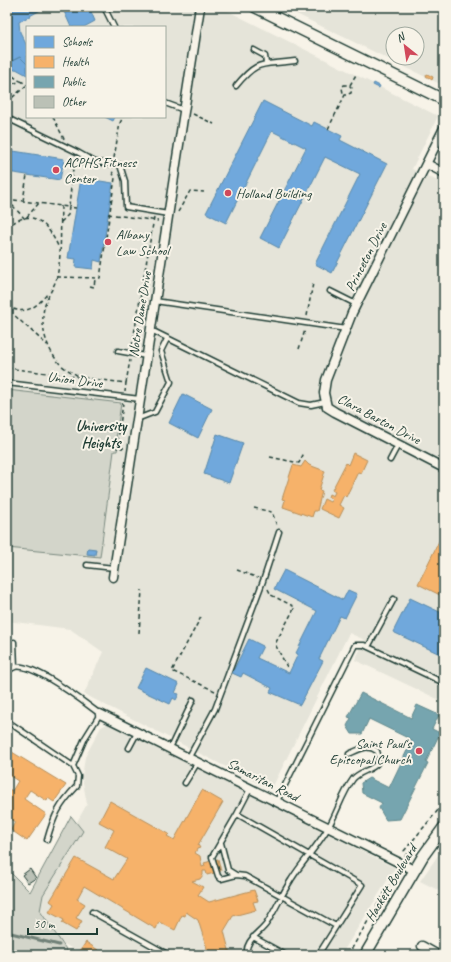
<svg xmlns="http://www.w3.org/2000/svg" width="451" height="962" viewBox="0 0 451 962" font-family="Caveat,sans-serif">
	<rect width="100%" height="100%" fill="#f7f3e8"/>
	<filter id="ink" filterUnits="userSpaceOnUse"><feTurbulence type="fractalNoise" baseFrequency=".025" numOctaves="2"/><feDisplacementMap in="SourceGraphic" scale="8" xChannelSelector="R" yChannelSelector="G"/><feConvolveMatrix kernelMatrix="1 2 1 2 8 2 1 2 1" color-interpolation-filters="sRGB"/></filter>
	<g filter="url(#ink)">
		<path fill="#e5e4d9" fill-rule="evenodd" d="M 7,7 L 220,7 L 438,116 L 412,169 L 444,184 L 444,702 L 355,660 L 365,640 L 349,633 L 271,790 L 84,694 L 103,652 L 70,629 L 7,621 ZM 27,27 L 165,27 L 165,117 L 27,117 Z
			M 282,7 L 444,7 L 444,86 ZM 393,34 L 417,34 L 417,58 L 393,58 Z
			M 109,723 L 395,868 L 341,955 L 83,955 L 22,919 L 87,804 L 82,777 L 85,757 L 101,727 Z
			M 444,847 L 444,893 L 420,881 Z"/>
		<path fill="#d3d5ca" stroke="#79897f" d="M 7,390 L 121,403 L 116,439 L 119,440 L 117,451 L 114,451 L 100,557 L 7,548 Z
			M 71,816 L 83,831 L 43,895 L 40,911 L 70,955 L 7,955 L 7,869 L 30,892 Z"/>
		<path fill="#6fa8dc" stroke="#5788aa" d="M 7,7 L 46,7 L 19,22 L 20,32 L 27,46 L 27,64 L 20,57 L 7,63 L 7,17 L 10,12 Z
			M 62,7 L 89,7 L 95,21 L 84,27 L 71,27 Z
			M 20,57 L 27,64 L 27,75 L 16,69 L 12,71 L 7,64 Z
			M 374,83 L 380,86 L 379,88 L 373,85 Z
			M 263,101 L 312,126 L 314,122 L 342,136 L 340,140 L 387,164 L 332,273 L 315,264 L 360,174 L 325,157 L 279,248 L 260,238 L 306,148 L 272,131 L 226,223 L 206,213 Z
			M 105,117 L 115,117 L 113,121 Z
			M 7,150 L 64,159 L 60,180 L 7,172 Z
			M 81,178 L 113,183 L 101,262 L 94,260 L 93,269 L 75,267 L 76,259 L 68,258 Z
			M 183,394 L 212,409 L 198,438 L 169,423 Z
			M 217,434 L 243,443 L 229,483 L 204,474 Z
			M 88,548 L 96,549 L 95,555 L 87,554 Z
			M 284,570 L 343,600 L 348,590 L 357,594 L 345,618 L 340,616 L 319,659 L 323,661 L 300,705 L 270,692 L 272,688 L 243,673 L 241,677 L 232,673 L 249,639 L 263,646 L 257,658 L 289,673 L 298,654 L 296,653 L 317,611 L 274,589 Z
			M 410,598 L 444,614 L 444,656 L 393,632 Z
			M 146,668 L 179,684 L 175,693 L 179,694 L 176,700 L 173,698 L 170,704 L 136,688 Z"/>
		<path fill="#f6b26b" stroke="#b68f5a" d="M 427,74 L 433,77 L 432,80 L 426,76 Z
			M 353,453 L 367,460 L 361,473 L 358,472 L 346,497 L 344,495 L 339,505 L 344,508 L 339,518 L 320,509 L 324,499 L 330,502 L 332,499 L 328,497 L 329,494 L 333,496 L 335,492 L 332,490 L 346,463 L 348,465 Z
			M 305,461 L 309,465 L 325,471 L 319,490 L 322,491 L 317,511 L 314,511 L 312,517 L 283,507 L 285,500 L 282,499 L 293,465 L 301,467 Z
			M 444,531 L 444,597 L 418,584 Z
			M 7,749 L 66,785 L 54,802 L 48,798 L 47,801 L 30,790 L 24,799 L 46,814 L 27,841 L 11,830 L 15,822 L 7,817 L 7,793 L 9,789 L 12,791 L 18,781 L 7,774 Z
			M 202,790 L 223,802 L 198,845 L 200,848 L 197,849 L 195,853 L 200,856 L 202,867 L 205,866 L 204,863 L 218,859 L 221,871 L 207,875 L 206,871 L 203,871 L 203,875 L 200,879 L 192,881 L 203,887 L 198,895 L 209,902 L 254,890 L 258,901 L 253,902 L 256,910 L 233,916 L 224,931 L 230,954 L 209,955 L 198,920 L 186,912 L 185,916 L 182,915 L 175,930 L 159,922 L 156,929 L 84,886 L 77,899 L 85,904 L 76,918 L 82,921 L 76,931 L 62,923 L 64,920 L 49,912 L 54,904 L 50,901 L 76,858 L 114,879 L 127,859 L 105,847 L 114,830 L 99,822 L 110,801 L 169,834 L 167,836 L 174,840 Z
			M 86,942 L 98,950 L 95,955 L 86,955 L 80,951 Z"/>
		<path fill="#76a5af" stroke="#5c868a" d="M 361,693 L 411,718 L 417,705 L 439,715 L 432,729 L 440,733 L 426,762 L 428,763 L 400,819 L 386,820 L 379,808 L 382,803 L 362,793 L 361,783 L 369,778 L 389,788 L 412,740 L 369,719 L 362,734 L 352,734 L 347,726 L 351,718 L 348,717 Z"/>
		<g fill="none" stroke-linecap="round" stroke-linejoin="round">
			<path stroke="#6f8077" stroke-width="3" d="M 7,932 L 59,945"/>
		</g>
		<path fill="#bbc1b6" stroke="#1f3d34" d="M 30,869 L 36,878 L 28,883 L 22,875 Z"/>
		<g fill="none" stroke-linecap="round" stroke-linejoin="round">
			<g stroke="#1f3d34" stroke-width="7">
				<path id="service" d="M 104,7 L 114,27
					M 254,50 L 265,56 L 266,63
					M 236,86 C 259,58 262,66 295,61
					M 165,103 L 184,110
					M 7,118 L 79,153 L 95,162 L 120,165 L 125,181 L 126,207 L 168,214
					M 330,291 L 356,304
					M 155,301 L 346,329
					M 151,330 L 299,403 L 311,405 L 325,402
					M 118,351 L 146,356
					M 7,383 L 140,399
					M 137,419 L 155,412 L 171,382 L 161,351 L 167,339
					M 390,460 L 398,445
					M 87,565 L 114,568
					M 7,644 L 14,642 L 15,667
					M 368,647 L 394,599
					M 7,672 C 9,670 12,668 15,667 C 33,662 85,703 100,714 L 85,738 L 73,766 L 7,721
					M 129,748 L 137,733
					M 170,748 L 193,700
					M 189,757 L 215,709 L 263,581 L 279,532
					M 185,783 L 198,762
					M 250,789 L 237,814 L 362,885 L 318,955
					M 277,801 L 355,645 L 364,645 L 444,683
					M 237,814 L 212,857 L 218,876 L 221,879 L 236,875 L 245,876 L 336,926
					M 47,840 C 54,815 59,805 77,786 L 78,776 L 73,766
					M 221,843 L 228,870 L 236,875
					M 92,912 L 169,955
					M 253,937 L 286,955
					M 247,955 C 244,940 261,933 267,923 C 276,909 282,894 291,880 C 302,862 317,847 328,828 C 337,813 342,794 353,779 C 362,768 385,770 377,751 C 367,744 360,749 349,754"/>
			</g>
			<g stroke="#1f3d34" stroke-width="11">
				<path id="minor" d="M 444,128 L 352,313 L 326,380 L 324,393 L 327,407 L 335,412 L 444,468
					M 427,164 L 444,173
					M 113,577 L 200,7
					M 100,714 L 414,870
					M 422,946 L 438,955"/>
			</g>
			<g stroke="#1f3d34" stroke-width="13">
				<path id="tertiary" d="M 255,7 L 444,100
					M 365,955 L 423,856 L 444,827"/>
			</g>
			<path stroke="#1f3d34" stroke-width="1.5" stroke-dasharray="4 3" stroke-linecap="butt" d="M 7,72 L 20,81
				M 350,85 L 357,73
				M 7,86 L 21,81 L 27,85
				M 7,102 L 27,85
				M 193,114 L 214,124
				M 53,117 L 64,139
				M 328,129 L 345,95 L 351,93 L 352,88 L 349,85 L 344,85 L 342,88 L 343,93 L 345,95
				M 114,158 L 120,123 L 123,117
				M 76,160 L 83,166 L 90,167
				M 7,199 L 69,207 L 74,158
				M 10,199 L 13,206 L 25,219 L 39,203
				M 23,201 L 27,175
				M 61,206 C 60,228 62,255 57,276 C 55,286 48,295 45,304 C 39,324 46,349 60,364 C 65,369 72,372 78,376
				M 178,212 L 190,191 L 204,192
				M 108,214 L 158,221
				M 61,222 L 68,215 L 69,207 L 76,208
				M 7,228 C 30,206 47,222 58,246
				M 57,277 L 100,278 L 115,178 L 112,171
				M 90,286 L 94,287 L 95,279
				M 7,306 C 24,316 36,308 47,294
				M 7,307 L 9,316 L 7,321
				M 13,310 L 13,314 L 47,345
				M 307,316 L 313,283
				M 132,346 L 154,218
				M 299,349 L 305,330
				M 7,368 L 126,383 L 125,392
				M 126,383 L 130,360
				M 123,403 L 117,448 L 124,448
				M 270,457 L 299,463 L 304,453
				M 254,508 L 272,512 L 277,526
				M 237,570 L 258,578
				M 268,589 L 271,595 L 295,607 L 275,644 L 287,667
				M 201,617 L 172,671 L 215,691
				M 139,633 L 142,590
				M 405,856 L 407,854 L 404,851 L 444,803
				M 348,955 L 398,870"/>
			<use href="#service" stroke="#f7f3e8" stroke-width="4"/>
			<use href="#minor" stroke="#f7f3e8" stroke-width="8"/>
			<use href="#tertiary" stroke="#f7f3e8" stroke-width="10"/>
		</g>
	</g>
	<g fill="#d1495b" stroke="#f7f3e8" stroke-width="1.5">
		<circle cx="56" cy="170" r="4"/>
		<circle cx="228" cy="193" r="4"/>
		<circle cx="108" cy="242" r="4"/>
		<circle cx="419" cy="751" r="4"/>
	</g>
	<g text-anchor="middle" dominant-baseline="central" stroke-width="4" stroke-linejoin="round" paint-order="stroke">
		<g font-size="14" fill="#1f3d34" stroke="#f7f3e8" text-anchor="start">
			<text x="64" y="162">ACPHS Fitness<tspan x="64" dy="16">Center</tspan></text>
			<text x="236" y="193">Holland Building</text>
			<text x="116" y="234">Albany<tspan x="116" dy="16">Law School</tspan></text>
			<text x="411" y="743" text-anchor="end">Saint Paul's<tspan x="411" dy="16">Episcopal Church</tspan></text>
		</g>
		<g font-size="14" fill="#1f3d34" stroke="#f7f3e8">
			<text transform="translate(366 257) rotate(-63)">Princeton Drive</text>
			<text transform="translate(140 314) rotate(-81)">Notre Dame Drive</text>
			<text transform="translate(75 380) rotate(7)">Union Drive</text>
			<text transform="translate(379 419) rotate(28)">Clara Barton Drive</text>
			<text transform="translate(263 780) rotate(27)">Samaritan Road</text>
			<text transform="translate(391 883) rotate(-59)">Hackett Boulevard</text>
		</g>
		<g font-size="15" font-weight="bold" fill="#1f3d34" stroke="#f7f3e8">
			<text x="101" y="426">University<tspan x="101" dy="17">Heights</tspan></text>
		</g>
	</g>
	<rect width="451" height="962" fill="none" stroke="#f7f3e8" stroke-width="24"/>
	<rect x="12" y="12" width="427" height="938" fill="none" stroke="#1f3d34" stroke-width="1.5" filter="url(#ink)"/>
	<rect x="26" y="26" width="140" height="92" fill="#f7f3e8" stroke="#a1aaa0"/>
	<rect x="34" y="36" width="20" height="12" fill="#6fa8dc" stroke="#a1aaa0"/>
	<text x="62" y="46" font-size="12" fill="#1f3d34">Schools</text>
	<rect x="34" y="56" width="20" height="12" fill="#f6b26b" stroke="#a1aaa0"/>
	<text x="62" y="66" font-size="12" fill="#1f3d34">Health</text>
	<rect x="34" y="76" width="20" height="12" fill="#76a5af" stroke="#a1aaa0"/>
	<text x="62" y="86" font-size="12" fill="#1f3d34">Public</text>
	<rect x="34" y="96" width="20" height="12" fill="#bbc1b6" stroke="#a1aaa0"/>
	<text x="62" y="106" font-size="12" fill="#1f3d34">Other</text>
	<g transform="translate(405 46) rotate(330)"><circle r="19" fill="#f7f3e8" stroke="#a1aaa0"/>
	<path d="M0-3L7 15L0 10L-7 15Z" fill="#d1495b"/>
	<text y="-6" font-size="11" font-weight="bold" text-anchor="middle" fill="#1f3d34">N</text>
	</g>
	<path d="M28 928v6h69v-6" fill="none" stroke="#1f3d34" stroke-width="2"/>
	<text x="34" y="928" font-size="12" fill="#1f3d34" stroke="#f7f3e8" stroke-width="3" paint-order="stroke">50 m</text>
</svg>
